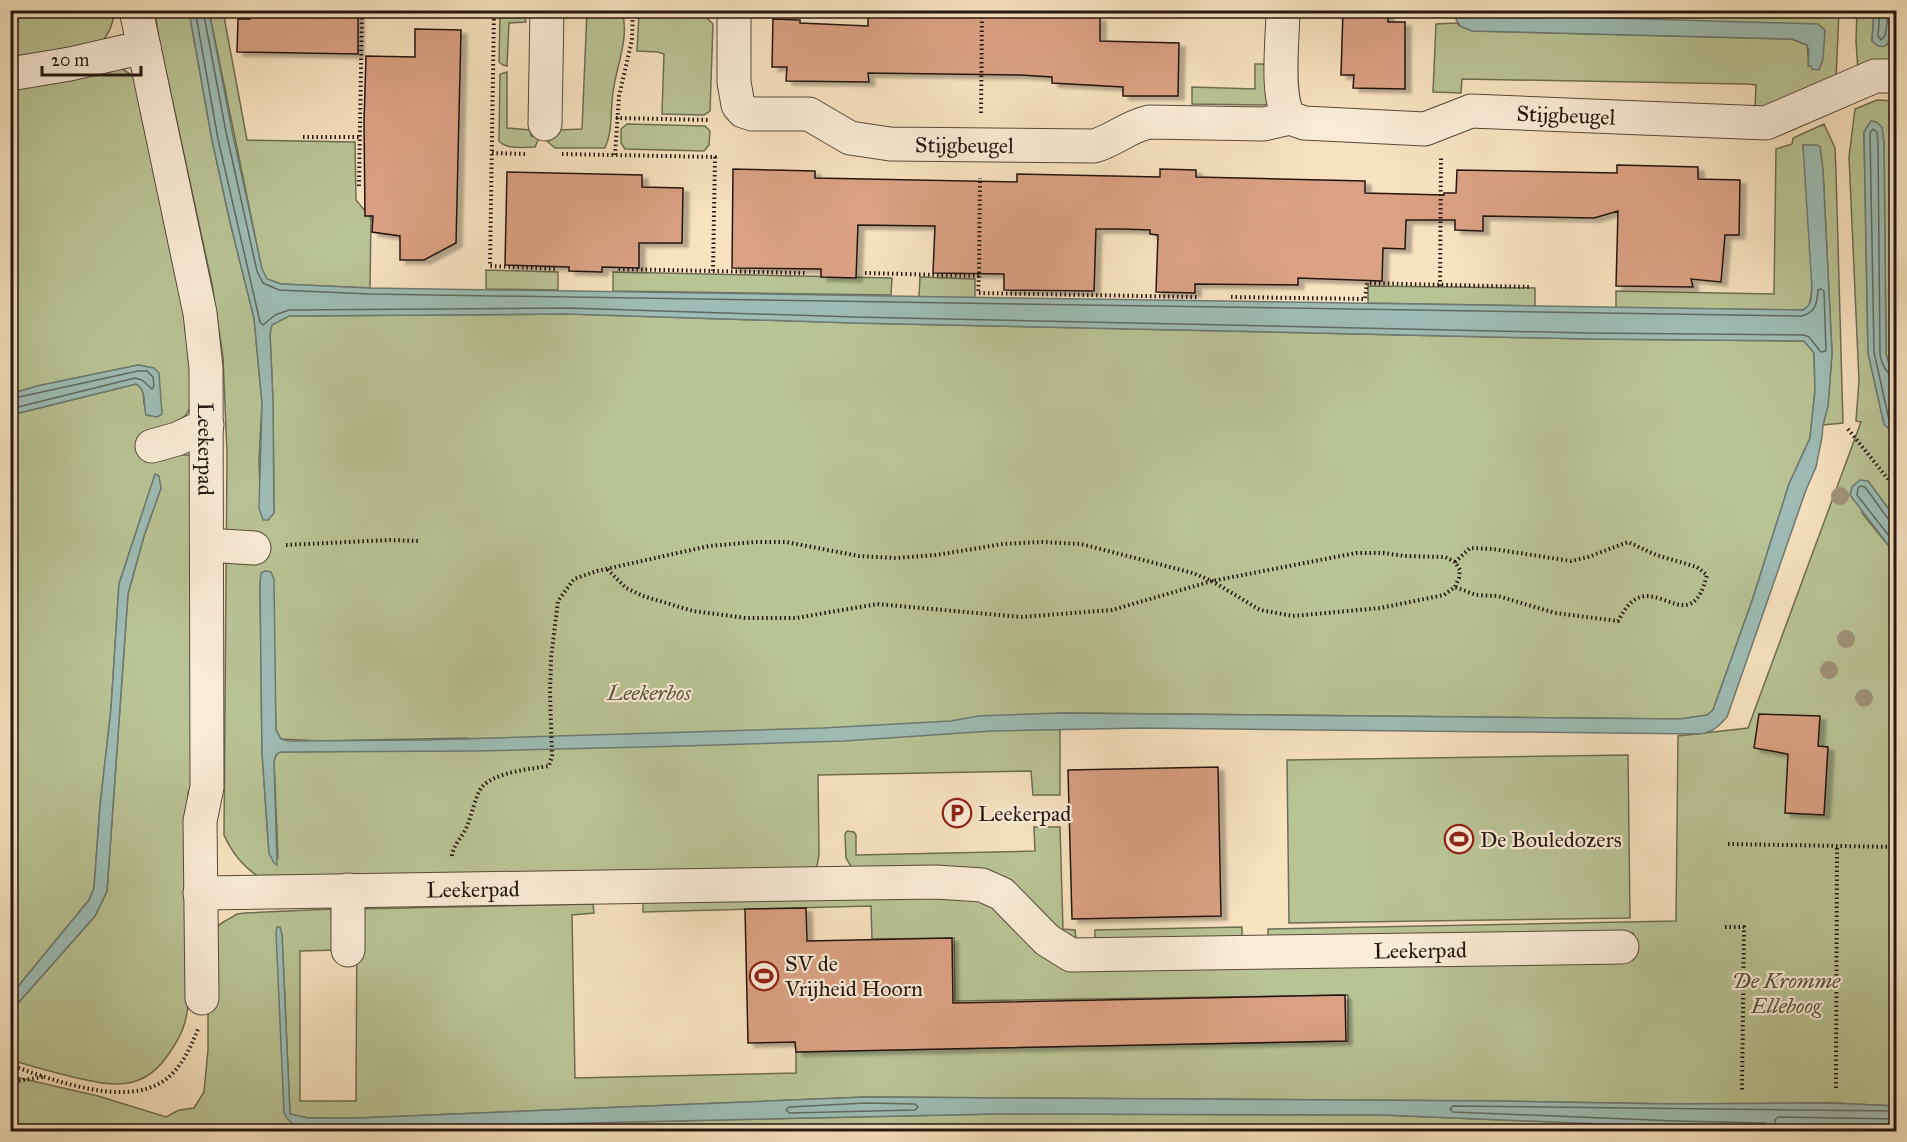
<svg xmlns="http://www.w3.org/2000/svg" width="1907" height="1142" viewBox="0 0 1907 1142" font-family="'IM FELL Great Primer',serif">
	<defs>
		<filter id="shadow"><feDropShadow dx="6" dy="4" stdDeviation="1.5" flood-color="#0004"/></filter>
	</defs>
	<rect width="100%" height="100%" fill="#f8e2c0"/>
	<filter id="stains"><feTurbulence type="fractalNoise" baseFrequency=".00333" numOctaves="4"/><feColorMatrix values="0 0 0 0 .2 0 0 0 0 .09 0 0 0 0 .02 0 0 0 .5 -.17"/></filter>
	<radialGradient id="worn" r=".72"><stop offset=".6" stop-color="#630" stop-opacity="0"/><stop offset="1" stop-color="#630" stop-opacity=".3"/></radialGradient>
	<path fill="#b9c496" stroke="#6e6d52" stroke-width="1.5" fill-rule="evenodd" d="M 503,10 L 523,11 L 526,22 L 509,23 L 507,66 L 503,65 L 499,62 L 500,15 Z
		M 11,11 L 115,11 C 112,26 109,36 97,46 L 11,61 Z
		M 155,11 L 189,11 L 212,140 L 230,222 L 254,318 L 262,403 L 259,462 L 261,514 L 268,520 L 274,512 L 273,401 L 270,334 L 271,325 L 289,316 L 567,314 L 854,323 L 1588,339 L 1805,341 L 1814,353 L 1815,390 L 1810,438 L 1789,484 L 1753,598 L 1713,710 L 1707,715 L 1680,719 L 1060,713 L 1060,795 L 1033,795 L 1031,771 L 818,775 L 819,855 L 817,866 L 813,870 L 261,878 C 244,868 232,853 224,835 L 227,454 L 223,357 L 212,284 L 159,39 ZM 265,571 L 271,573 L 276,730 L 281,739 L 320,741 L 467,738 L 468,750 L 280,752 L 276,755 L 274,761 L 278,858 L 269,853 L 262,752 L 260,583 Z
		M 209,11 L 223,11 L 247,140 L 355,142 L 356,200 L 371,218 L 370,288 L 281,284 L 267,279 L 262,270 Z
		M 587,11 L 622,11 C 630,38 616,66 613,93 C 610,112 613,131 605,148 L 555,148 L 548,142 L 548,137 L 556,136 L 557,130 L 582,129 Z
		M 639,11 L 700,11 L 713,24 L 710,111 L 704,115 L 662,114 L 664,54 L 658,52 L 637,51 Z
		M 1469,11 L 1839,11 L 1836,79 L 1767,108 L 1755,107 L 1756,85 L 1746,84 L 1462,79 L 1461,93 L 1433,92 L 1436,24 L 1457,23 L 1460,26 L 1472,31 L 1792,39 L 1807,45 L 1809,66 L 1819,66 L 1825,30 L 1475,14 Z
		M 1857,11 L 1874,11 L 1872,41 C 1894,59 1893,24 1894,11 L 1896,11 L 1896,65 L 1858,71 L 1856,41 Z
		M 1255,64 L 1263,64 L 1270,68 L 1267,104 L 1264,105 L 1192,104 L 1192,87 L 1255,89 Z
		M 119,67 L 135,77 L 187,297 L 194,402 L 186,415 L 173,425 L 166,455 L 199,455 L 197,784 L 188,792 L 188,1005 C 186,1026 180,1038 168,1055 C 142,1093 111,1086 73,1077 C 52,1072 31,1066 11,1060 L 11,1011 L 95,916 L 107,891 L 128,594 L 144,536 L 161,488 L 155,475 L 119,584 L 111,709 L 100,806 L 94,888 L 89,900 L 11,995 L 11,415 L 136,384 L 143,389 L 144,405 L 154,368 L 138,365 L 38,386 L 11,394 L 11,89 Z
		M 507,72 L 507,128 L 530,130 L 531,136 L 540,136 L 535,147 C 523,147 507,150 499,141 L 500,74 Z
		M 1877,100 L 1896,101 L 1896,372 L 1888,361 L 1886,354 L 1884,142 L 1882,129 L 1876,122 L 1871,121 L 1864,132 L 1868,353 L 1884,424 L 1894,430 L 1896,428 L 1896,519 L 1868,481 L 1862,513 L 1896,555 L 1896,1106 L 1831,1103 L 1673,1104 L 1496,1101 L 866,1097 L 358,1118 L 308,1118 L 290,1114 L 282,935 L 284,1112 L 313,1129 L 995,1114 L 1382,1115 L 1676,1127 L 1896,1131 L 11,1132 L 11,1076 L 98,1096 L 166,1117 L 179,1110 L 194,1108 L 204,1092 L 208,1050 L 208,949 L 215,931 L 220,924 L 237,914 L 246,913 L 331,909 L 332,929 L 337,950 L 300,951 L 300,1101 L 356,1101 L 357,909 L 593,904 L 594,913 L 572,915 L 575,1078 L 796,1073 L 796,1052 L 1348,1041 L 1348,995 L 955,1001 L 954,938 L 872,939 L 871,906 L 643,912 L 643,902 L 976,897 L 1089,967 L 1635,957 L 1633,933 L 1268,940 L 1268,929 L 1676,921 L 1678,736 L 1748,728 L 1861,422 L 1856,421 L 1859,381 L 1849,157 L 1855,109 Z
		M 627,124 L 705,126 L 710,131 L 709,145 L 704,151 L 625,149 L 621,143 L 621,129 Z
		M 1824,124 L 1835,148 L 1836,172 L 1843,423 L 1823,425 L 1828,406 L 1832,353 L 1823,171 L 1820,147 L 1803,146 C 1806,177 1819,285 1808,307 L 1803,310 L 1616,308 L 1616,291 L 1774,294 L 1776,149 L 1792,144 L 1793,138 Z
		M 486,270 L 558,272 L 558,290 L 486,289 Z
		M 613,272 L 892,278 L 891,295 L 613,291 Z
		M 920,277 L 975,279 L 975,298 L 919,297 Z
		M 1368,286 L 1535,288 L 1535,306 L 1368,303 Z
		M 1628,755 L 1630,918 L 1289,923 L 1287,760 Z
		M 1034,827 L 1060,827 L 1063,929 L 1075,930 L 1076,939 L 1061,931 L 1027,899 L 852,868 L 846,858 L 845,834 L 847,831 L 854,832 L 856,835 L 856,855 L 1035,851 Z
		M 1242,927 L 1242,939 L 1095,943 L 1095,930 Z"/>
	<path fill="#9ebdb6" stroke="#6d7a73" stroke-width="1.5" d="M 1469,10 L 1475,14 L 1818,24 L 1825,30 L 1823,59 L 1819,70 L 1812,69 L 1811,66 L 1808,66 L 1809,51 L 1807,45 L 1792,39 L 1472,31 L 1460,26 L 1452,12 Z
		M 189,11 L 209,11 L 232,131 L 262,269 L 267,279 L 281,284 L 370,288 L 1803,310 C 1812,305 1811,298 1812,289 L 1803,145 L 1817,145 L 1820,147 L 1823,171 L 1832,353 L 1828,406 L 1823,425 L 1822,437 L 1816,467 L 1806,490 L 1727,717 C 1718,727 1713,732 1700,734 L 1141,728 L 992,731 L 844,741 L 683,746 L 476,751 L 280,752 L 276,755 L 274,762 L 277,865 L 274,863 L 269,853 L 262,752 L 260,583 L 261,573 L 265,571 L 271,572 L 274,579 L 276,730 L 281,739 L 289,741 L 425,740 L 823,728 L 951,721 L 978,716 L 1059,713 L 1680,719 L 1707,715 L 1713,710 L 1753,598 L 1789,484 L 1810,438 L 1815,390 L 1814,353 L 1804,341 L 1588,339 L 854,323 L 567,314 L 289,316 L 272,325 L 270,334 L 273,401 L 274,513 L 268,520 L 263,520 L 259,508 L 262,403 L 254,318 L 230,222 L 212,140 Z
		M 1874,11 L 1894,11 C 1893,22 1892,61 1872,41 Z
		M 1871,121 L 1876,122 L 1882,127 L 1884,142 L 1886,354 L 1888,361 L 1896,372 L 1896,428 L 1889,429 L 1884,424 L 1868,353 L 1864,132 Z
		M 138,365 L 154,368 L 159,373 L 162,414 L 157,417 L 146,415 C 143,404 147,390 136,384 L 11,415 L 11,394 L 37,386 Z
		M 155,474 L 159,476 L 161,488 L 144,536 L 128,594 L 107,891 L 95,916 L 11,1011 L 11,995 L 89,900 L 94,888 L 100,806 L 111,709 L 119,584 Z
		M 1860,480 L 1868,481 L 1896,519 L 1896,555 L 1850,495 L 1852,487 Z
		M 277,927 L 280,927 L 282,935 L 290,1114 L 308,1118 L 358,1118 L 866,1097 L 1496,1101 L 1673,1104 L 1831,1103 L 1896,1106 L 1896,1130 L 1676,1127 L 1382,1115 L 995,1114 L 313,1129 C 299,1127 289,1126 284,1112 L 276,932 Z"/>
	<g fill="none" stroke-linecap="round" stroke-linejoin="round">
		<path stroke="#616a62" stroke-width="1.5" d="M 195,10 L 218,139 L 260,322 L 263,325 L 275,315 L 289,310 L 567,308 L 854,317 L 1588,333 L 1804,335 L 1809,337 L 1821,352 L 1826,351 L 1824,291 L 1821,289 L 1818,290 C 1817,303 1816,312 1802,316 L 370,294 L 279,290 L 263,283 L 257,271 L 226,132 L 203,10
			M 1880,10 L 1878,36 L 1881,40 L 1885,36 L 1889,10
			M 1896,376 C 1886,375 1882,364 1880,355 L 1878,143 L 1877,132 L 1873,129 L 1870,133 L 1874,352 L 1889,420 L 1892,423 L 1896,424
			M 10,399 L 138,371 L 147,371 L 153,377 L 154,386 L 152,389 L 142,380 L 135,378 L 10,409
			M 1896,522 L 1889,520 L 1865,487 L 1861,486 L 1858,488 L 1857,495 L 1896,545
			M 866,1103 L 915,1104 L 918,1107 L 915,1110 L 789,1113 L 786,1110 L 789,1107 Z
			M 1771,1132 L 1769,1126 L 1764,1123 L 1676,1121 L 1453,1112 L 1450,1109 L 1453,1106 L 1896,1111
			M 1778,1132 L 1775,1120 L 1778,1117 L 1896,1119
			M 1787,1132 L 1788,1127 L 1790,1126 L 1896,1128"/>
	</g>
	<path fill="#daa184" stroke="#24160f" stroke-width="1.5" filter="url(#shadow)" d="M 250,10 L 358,10 L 358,54 L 237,52 L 238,19 L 250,19 Z
		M 1343,10 L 1388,10 L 1388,22 L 1405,22 L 1405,89 L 1353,88 L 1354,75 L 1341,75 Z
		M 949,13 L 1100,17 L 1100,41 L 1179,43 L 1178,96 L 1123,96 L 1123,87 L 1052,83 L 1052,77 L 1020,75 L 868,73 L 869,82 L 786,81 L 787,67 L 772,67 L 773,19 L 800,20 L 800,23 L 868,26 L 868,14 L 949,16 Z
		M 415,29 L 461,30 L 456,243 L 424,260 L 400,260 L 400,236 L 372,232 L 373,216 L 365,216 L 364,122 L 366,56 L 415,57 Z
		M 1617,165 L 1698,167 L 1698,179 L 1740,180 L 1739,235 L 1725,235 L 1721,282 L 1691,279 L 1693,287 L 1616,286 L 1618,211 L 1594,218 L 1483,216 L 1483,231 L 1455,230 L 1455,220 L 1406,220 L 1405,249 L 1383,248 L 1382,281 L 1298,278 L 1298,285 L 1195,284 L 1195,293 L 1156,292 L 1158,235 L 1150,234 L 1150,230 L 1123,229 L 1096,229 L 1094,291 L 1004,290 L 1004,274 L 933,273 L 935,226 L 858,225 L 856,278 L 821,277 L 821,269 L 732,268 L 733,169 L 815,171 L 815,178 L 1017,182 L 1017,174 L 1160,177 L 1160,169 L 1196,170 L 1196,177 L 1365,181 L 1365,193 L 1444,195 L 1444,193 L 1456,193 L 1457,170 L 1617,173 Z
		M 507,172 L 642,175 L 642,187 L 683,188 L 682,243 L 639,243 L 639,268 L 602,267 L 602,272 L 569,271 L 569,267 L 505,265 Z
		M 1759,714 L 1820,716 L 1818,746 L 1828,747 L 1824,815 L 1785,813 L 1788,754 L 1754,748 Z
		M 1218,767 L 1221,916 L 1072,919 L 1068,770 Z
		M 806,908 L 807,941 L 952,938 L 953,1003 L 1345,995 L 1346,1041 L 796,1052 L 795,1042 L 748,1043 L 745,909 Z"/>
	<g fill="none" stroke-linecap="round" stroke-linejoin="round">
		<g stroke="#59493b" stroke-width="35">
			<g id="minor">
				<path id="s1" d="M 136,10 L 200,313 L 206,368 L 207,787 L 200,821 L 202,998"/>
				<path id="s2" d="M 734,10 L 734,82 L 738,105 L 743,111 L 752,114 L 809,114 L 850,138 L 890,144 L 1094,146 C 1115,140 1127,127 1149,122 L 1264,124 L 1290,118 L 1304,123 L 1425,129 L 1471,111 L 1766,123 L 1875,76 L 1896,76"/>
				<path d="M 1283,10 C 1283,37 1275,98 1290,118"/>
				<path d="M 10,74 L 70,64 L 144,47"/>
				<path d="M 545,124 L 547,10"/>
				<path d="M 152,446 L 177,439 L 207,425"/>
				<path d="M 207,545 L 254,548"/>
				<path id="s3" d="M 200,893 L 936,882 L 982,885 L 1002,894 L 1047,940 L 1071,955 L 1622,947"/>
				<path d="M 348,950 L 348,890"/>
			</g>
		</g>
		<path stroke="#24160f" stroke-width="4" stroke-dasharray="1.5 3" stroke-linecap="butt" d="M 494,10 L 490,266 L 557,269
			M 981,113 L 982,10
			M 616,118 L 709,120
			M 303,137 L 360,137
			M 492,153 L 527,154
			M 562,154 L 715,157 L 713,271 L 616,269
			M 615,155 L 619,96 L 632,40 L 633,10
			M 359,186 L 362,10
			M 713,271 L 805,273
			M 865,273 L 979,276 L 980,178
			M 979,276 L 978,293 L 1197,297
			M 1440,286 L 1441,157
			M 1231,297 L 1365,299 L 1367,283 L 1531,287
			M 1848,429 L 1896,489
			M 286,545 L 390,540 L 420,541
			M 1455,562 L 1470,548 L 1493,549 L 1571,561 L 1588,557 L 1628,542 L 1656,555 L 1697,567 L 1707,575 C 1692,635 1662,584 1636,599 C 1627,604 1623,613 1618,621 L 1555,613 L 1498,596 L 1476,595 L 1455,587
			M 1728,844 L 1896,847
			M 452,856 C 453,845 463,836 467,826 C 471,817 476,794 482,787 C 495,772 530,769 549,766 L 552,756 L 550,694 L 551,658 L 558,601 L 574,579 L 597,571 L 709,546 L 755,542 L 786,542 L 859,556 L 896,558 L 936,555 L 1003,544 L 1041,542 L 1081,544 L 1193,573 L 1212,581 L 1260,610 L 1293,616 L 1380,608 L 1444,595 L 1455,587 L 1459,578 L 1460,570 L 1455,562 L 1445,557 L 1405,556 L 1383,553 L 1356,553 L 1212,581 L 1112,610 L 1021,617 L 877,604 L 796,618 L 746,618 L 693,611 L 643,596 L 626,588 L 607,569
			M 1725,927 L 1744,927 L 1742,1090
			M 10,1065 C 54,1080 135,1113 173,1073 C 185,1060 192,1044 198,1029
			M 10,1082 L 43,1077
			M 1836,1088 L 1837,847"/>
		<use href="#minor" stroke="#faecd6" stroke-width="33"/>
	</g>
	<g fill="#a09378">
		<circle cx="1840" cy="496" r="9"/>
		<circle cx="1846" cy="639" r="9"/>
		<circle cx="1829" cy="670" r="9"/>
		<circle cx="1864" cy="698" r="9"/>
	</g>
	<defs>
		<g id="parking-ring" transform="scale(1.5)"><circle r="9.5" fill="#faecd6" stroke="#8f2418" stroke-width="1.5"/><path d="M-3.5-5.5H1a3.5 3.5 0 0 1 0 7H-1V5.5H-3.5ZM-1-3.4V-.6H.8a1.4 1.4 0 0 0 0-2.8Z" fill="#8f2418"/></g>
		<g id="stadium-ring" transform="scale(1.5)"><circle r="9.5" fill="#faecd6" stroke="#8f2418" stroke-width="1.5"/><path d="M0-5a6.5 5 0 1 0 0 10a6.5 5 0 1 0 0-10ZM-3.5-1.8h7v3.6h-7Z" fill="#8f2418"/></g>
	</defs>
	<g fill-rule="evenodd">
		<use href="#parking-ring" x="957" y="813"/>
		<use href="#stadium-ring" x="1459" y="839"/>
		<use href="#stadium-ring" x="764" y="976"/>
	</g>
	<g text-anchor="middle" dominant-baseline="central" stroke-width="4.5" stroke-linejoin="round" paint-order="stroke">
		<g font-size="22" fill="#24160f" stroke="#faecd6">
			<text stroke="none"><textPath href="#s2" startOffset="944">Stijgbeugel</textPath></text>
			<text stroke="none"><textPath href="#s2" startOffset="332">Stijgbeugel</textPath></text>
			<text stroke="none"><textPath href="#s1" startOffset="446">Leekerpad</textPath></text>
			<text stroke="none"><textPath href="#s3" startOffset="273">Leekerpad</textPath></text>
			<text stroke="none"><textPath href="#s3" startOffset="1246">Leekerpad</textPath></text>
		</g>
		<g font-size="22" font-style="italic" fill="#58533e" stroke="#faecd6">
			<text x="649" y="692">Leekerbos</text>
			<text x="1786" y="980">De Kromme<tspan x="1786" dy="25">Elleboog</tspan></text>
		</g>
		<g font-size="22" fill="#24160f" stroke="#faecd6" text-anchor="start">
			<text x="978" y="813">Leekerpad</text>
			<text x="1480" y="839">De Bouledozers</text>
			<text x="785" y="963">SV de<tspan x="785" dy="25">Vrijheid Hoorn</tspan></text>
		</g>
	</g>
	<rect width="1907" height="1142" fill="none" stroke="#f8e2c0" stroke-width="36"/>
	<rect x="12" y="12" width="1883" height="1118" fill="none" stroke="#24160f" stroke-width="3"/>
	<rect x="18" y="18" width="1871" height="1106" fill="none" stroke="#24160f" stroke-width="1.5"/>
	<path d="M42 66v9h99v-9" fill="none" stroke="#24160f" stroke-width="3"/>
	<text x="51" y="66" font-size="18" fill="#24160f" stroke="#faecd6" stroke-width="4.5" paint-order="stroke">20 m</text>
	<rect width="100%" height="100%" filter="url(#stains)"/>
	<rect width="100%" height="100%" fill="url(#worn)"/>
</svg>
